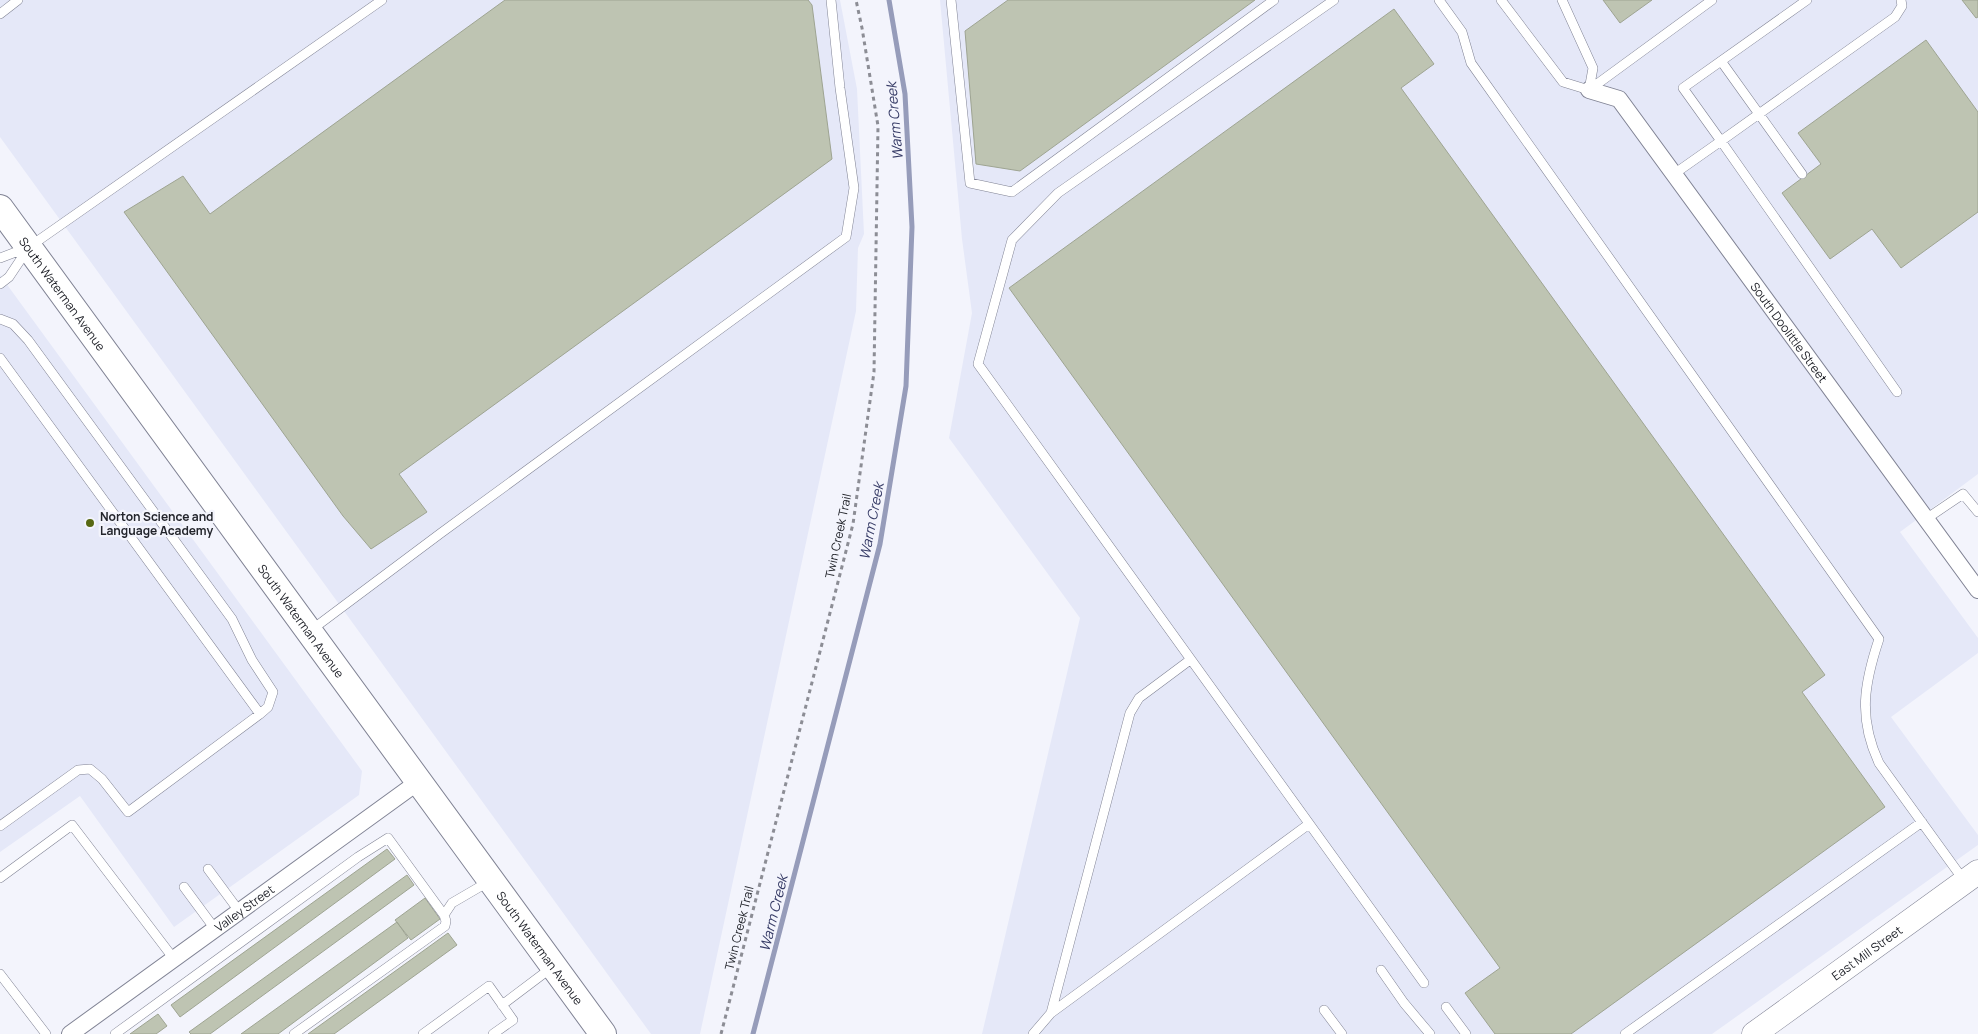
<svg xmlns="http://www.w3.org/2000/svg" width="1978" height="1034" viewBox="0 0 1978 1034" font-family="Manrope,sans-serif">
	<rect width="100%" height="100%" fill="#f3f4fc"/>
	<path fill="#e5e8f8" d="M 0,0 L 840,0 L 857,89 L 864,234 L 858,248 L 856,311 L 700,1034 L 651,1034 L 0,137 Z
		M 940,0 L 1978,0 L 1978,474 L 1900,532 L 1978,638 L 1978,653 L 1891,717 L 1978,835 L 1978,845 L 1712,1034 L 982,1034 L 1080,618 L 949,438 L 972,313 L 962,239 Z
		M 0,275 L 362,771 L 359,795 L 174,927 L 80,796 L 0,852 Z"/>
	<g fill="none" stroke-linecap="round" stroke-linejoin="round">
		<path stroke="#969cba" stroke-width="5" d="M 753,1034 L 880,544 L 906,386 L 912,227 L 905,94 L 889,0"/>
	</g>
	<path fill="#bec4b2" stroke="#9ea492" d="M 505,0 L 808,0 L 812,5 L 832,159 L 399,474 L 427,512 L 371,549 L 343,516 L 124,212 L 183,176 L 210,214 Z
		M 1008,0 L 1255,0 L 1020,171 L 976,164 L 965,31 Z
		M 1603,0 L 1652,0 L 1620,23 Z
		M 1962,0 L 1978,0 L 1978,17 L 1976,18 Z
		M 1394,9 L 1434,64 L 1401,88 L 1825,675 L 1802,692 L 1885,807 L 1571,1034 L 1495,1034 L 1465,993 L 1500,968 L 1009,288 Z
		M 1926,40 L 1978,112 L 1978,212 L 1901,268 L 1872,229 L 1830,259 L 1782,193 L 1821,164 L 1798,133 Z
		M 387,849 L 395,859 L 180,1017 L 171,1005 Z
		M 407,875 L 414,885 L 210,1034 L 191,1034 L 189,1032 Z
		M 425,898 L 440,919 L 411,940 L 395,920 Z
		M 397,922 L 408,938 L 278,1034 L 241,1034 Z
		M 448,933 L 457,945 L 334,1034 L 308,1034 Z
		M 158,1014 L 167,1026 L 156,1034 L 130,1034 Z"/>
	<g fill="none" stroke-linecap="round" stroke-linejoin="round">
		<g stroke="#808394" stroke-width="10">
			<path id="lane" d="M 951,0 L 970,183 L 1012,192 L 1274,0
				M 1334,0 L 1058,193 L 1012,240 L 978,364 L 1424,983
				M 1439,0 L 1462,32 L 1471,63 L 1879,639 C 1864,684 1858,718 1879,763 L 1965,882
				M 1501,0 L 1563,82 L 1589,90
				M 1562,0 L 1593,68 L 1589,90
				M 1807,0 L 1683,88 L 1721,141 L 1895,17 L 1902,6 L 1901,0
				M 0,14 L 18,0
				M 1721,61 L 1802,174
				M 1589,90 L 1712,0
				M 1674,174 L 1721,141 L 1897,392
				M 0,258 L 29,247 L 382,0
				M 0,284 L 9,277 L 27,250
				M 0,319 L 13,324 L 28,340 L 232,619 L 252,660 L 273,692 L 268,707 L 260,714 L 128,812 L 102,779 L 90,769 L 78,770 L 0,826
				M 0,358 L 260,714
				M 1926,519 L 1963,494 L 1978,512
				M 310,631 L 441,533 L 846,237 L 854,188 L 840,88 L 831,0
				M 208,869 L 239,911
				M 0,878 L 72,825 L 174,959
				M 184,887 L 215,929
				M 444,915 L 452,903 L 488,882
				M 1381,970 L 1404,1003 L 1430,1034
				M 0,974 L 46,1034
				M 502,1005 L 551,968
				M 1446,1007 L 1466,1034
				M 1324,1010 L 1342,1034
				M 1051,1013 L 1309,824
				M 115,1034 L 358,857 L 388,838 L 444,915 L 446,921 L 445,926 L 294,1034
				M 423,1034 L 489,986 L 513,1020 L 493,1034
				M 1033,1034 L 1051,1013 L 1130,713 L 1139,698 L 1190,660
				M 1625,1034 L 1922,822"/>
		</g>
		<g stroke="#808394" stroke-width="18">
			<g id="street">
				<path id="s1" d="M 1589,90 L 1619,99 L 1978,590"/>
				<path id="s2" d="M 70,1034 L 418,782"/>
			</g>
		</g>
		<g stroke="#808394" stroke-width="25">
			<g id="secondary">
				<path id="s3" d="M 1754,1034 L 1978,872"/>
			</g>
		</g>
		<g stroke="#808394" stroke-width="28">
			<g id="primary">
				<path id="s4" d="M 0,208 L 603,1034"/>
			</g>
		</g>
		<path stroke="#8c8d95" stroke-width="3" stroke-dasharray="4 4" stroke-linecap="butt" d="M 721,1034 L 853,524 L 874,372 L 878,126 L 862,28 L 856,0"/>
		<use href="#lane" stroke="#fff" stroke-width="9"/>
		<use href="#street" stroke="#fff" stroke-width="16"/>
		<use href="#secondary" stroke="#fff" stroke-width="24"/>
		<use href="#primary" stroke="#fff" stroke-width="26"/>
	</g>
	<circle fill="#576813" stroke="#f3f4fc" stroke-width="2" cx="90" cy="523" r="5"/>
	<g text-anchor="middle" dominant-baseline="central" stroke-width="4.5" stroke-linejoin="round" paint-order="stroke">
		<g font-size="12" fill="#23252c" stroke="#f3f4fc">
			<text stroke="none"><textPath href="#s4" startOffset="106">South Waterman Avenue</textPath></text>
			<text stroke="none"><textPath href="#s1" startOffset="320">South Doolittle Street</textPath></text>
			<text transform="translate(838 536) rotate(-78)">Twin Creek Trail</text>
			<text stroke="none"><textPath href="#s4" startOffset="511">South Waterman Avenue</textPath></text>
			<text stroke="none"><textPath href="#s2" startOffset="215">Valley Street</textPath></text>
			<text transform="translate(739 928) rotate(-76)">Twin Creek Trail</text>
			<text stroke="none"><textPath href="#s4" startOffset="916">South Waterman Avenue</textPath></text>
			<text stroke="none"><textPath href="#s3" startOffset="139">East Mill Street</textPath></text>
		</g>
		<g font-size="12" font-weight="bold" fill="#23252c" stroke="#f3f4fc" text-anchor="start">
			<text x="100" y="516">Norton Science and<tspan x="100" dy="14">Language Academy</tspan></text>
		</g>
		<g font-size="14" font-style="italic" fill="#363b66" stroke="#f3f4fc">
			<text transform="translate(894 121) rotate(-95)">Warm Creek</text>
			<text transform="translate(871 521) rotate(-79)">Warm Creek</text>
			<text transform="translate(773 913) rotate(-76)">Warm Creek</text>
		</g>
	</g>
</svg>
